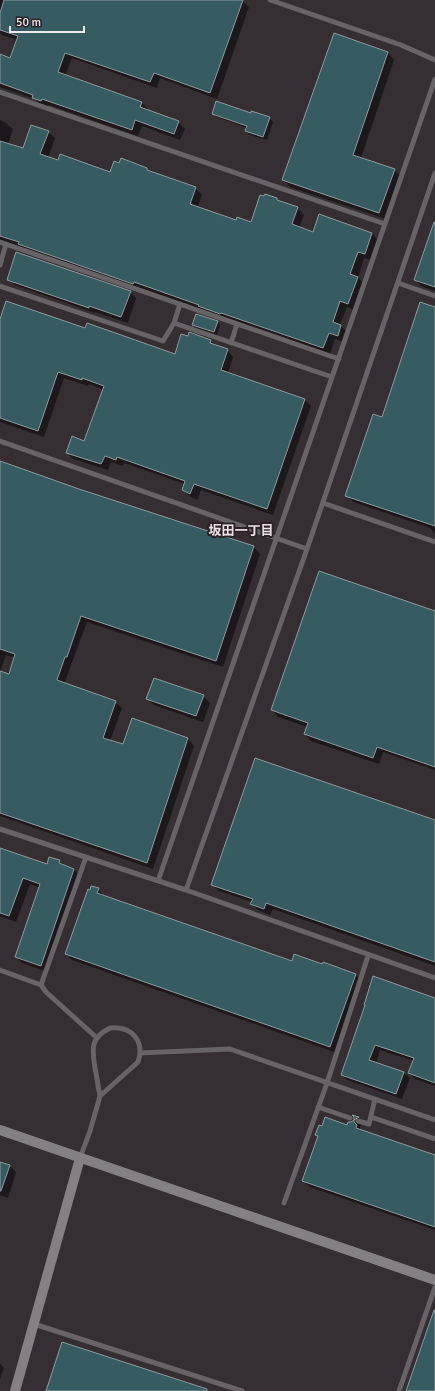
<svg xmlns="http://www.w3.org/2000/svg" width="435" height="1391" viewBox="0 0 435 1391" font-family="Signika,'Noto Sans JP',sans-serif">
	<rect width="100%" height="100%" fill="#352e33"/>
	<path fill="#0007" fill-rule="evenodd" d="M 0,0 L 242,0 L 249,7 L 217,99 L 160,78 L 157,88 L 72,58 L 65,76 L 141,102 L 148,109 L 147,111 L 178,122 L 185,129 L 180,140 L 142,126 L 138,136 L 49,105 L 48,107 L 40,104 L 35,99 L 0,87 L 0,55 L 11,59 L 18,40 L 2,35 L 0,32 Z
		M 334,35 L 388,53 L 394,60 L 361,158 L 394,170 L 401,176 L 386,219 L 290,187 L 284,180 Z
		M 213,113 L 251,114 L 269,118 L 273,122 L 267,140 L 250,135 L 246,131 L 247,128 L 217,117 Z
		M 0,120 L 6,123 L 13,129 L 8,144 L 23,150 L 48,132 L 55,138 L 48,158 L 110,173 L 120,164 L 147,169 L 150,172 L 195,188 L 202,195 L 197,208 L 236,222 L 251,223 L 277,199 L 280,203 L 297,208 L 304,215 L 299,228 L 313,233 L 372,233 L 378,240 L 371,260 L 364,258 L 358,277 L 364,284 L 355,310 L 347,307 L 340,325 L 347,332 L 344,342 L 335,339 L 330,354 L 0,240 ZM 194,190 L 196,190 L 189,209 L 187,209 Z
		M 435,221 L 435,291 L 421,286 L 415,279 Z
		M 8,279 L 130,292 L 136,298 L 128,323 L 95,312 L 95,313 L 15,285 Z
		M 435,308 L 435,534 L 430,528 L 353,502 L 347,495 Z
		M 0,322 L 86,329 L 175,355 L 190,334 L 211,341 L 217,347 L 227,350 L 233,357 L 228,373 L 305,400 L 311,406 L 273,515 L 201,490 L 197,500 L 189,496 L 183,490 L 185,484 L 124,463 L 123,466 L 111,462 L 108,470 L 73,459 L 67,453 L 85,442 L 104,390 L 89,384 L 88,386 L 64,378 L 44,437 L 0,422 Z
		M 217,322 L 220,325 L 217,335 L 196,328 L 193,325 Z
		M 0,462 L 78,490 L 254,547 L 260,554 L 223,667 L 87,622 L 64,684 L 115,702 L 122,708 L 110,741 L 123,746 L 132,720 L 188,739 L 194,746 L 153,869 L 0,816 L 0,672 L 9,675 L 15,658 L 6,655 L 0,672 Z
		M 435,612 L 435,770 L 383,752 L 379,764 L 311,741 L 305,734 L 307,727 L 278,717 L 272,710 Z
		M 203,696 L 210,703 L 203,722 L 154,705 L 147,699 Z
		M 435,821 L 435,966 L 273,909 L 270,915 L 258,910 L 251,903 L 252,902 L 219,891 L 212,884 Z
		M 0,849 L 47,866 L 59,861 L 64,866 L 74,869 L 80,876 L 47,972 L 22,963 L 16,957 L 40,888 L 30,884 L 16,922 L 0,916 Z
		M 98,889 L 105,897 L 292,962 L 356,975 L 362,981 L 337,1053 L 72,960 L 66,954 Z
		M 435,999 L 435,1086 L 415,1079 L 409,1073 L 414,1061 L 380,1050 L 376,1063 L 404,1073 L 410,1078 L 402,1099 L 347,1080 L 342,1075 L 366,1006 Z
		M 355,1117 L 358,1118 L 364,1124 L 360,1126 L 360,1130 L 435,1156 L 435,1230 L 310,1187 L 303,1181 L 319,1137 L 317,1135 L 348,1126 L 355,1120 Z
		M 0,1163 L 10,1166 L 16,1172 L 8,1198 L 0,1195 Z
		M 0,1364 L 4,1368 L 0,1379 Z"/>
	<path fill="#365c62" stroke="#8f9a9c" d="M 4,0 L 243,0 L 210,93 L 154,73 L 150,82 L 65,53 L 58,72 L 142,102 L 140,107 L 179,121 L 174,134 L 135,120 L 132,130 L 42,99 L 41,101 L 32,98 L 33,95 L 0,83 L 0,54 L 10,58 L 18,36 L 0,30 L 0,13 Z
		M 334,33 L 388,52 L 353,155 L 395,169 L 379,213 L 282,180 Z
		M 216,101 L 251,113 L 251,111 L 270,117 L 263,137 L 245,131 L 247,126 L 212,114 Z
		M 31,125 L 49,131 L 40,154 L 58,160 L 60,154 L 110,172 L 114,161 L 119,163 L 121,158 L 147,168 L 147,170 L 196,187 L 190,204 L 236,220 L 237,217 L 251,222 L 260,195 L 264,196 L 265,194 L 277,198 L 277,200 L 298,207 L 292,224 L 313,232 L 319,214 L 372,233 L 365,254 L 358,252 L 350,274 L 358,277 L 348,304 L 340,301 L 333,322 L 341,325 L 338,336 L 329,333 L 323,348 L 221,313 L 220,314 L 198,306 L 199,305 L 134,282 L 133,284 L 18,244 L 19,242 L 0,236 L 0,141 L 23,148 Z
		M 434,222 L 435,222 L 435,287 L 414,280 Z
		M 16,252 L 131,291 L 121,317 L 89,306 L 89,308 L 7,280 Z
		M 6,301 L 85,328 L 87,323 L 175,354 L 181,334 L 188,336 L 189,332 L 211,340 L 210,343 L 228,349 L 221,370 L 305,399 L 267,509 L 194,484 L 190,494 L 182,490 L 185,481 L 117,457 L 116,460 L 105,456 L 101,464 L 66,453 L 72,436 L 84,441 L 104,386 L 82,378 L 82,380 L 58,372 L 38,431 L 0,418 L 0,319 Z
		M 420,302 L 435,307 L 435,526 L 345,496 L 373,414 L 382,417 Z
		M 196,314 L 218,321 L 214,332 L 192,325 Z
		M 0,461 L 79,489 L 254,546 L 216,661 L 81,616 L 67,657 L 65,657 L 57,680 L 116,701 L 103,738 L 123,744 L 132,718 L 188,738 L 147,863 L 0,813 L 0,671 L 9,674 L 15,654 L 0,649 Z
		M 319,571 L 435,611 L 435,767 L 377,747 L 373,758 L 304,734 L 308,723 L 271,710 Z
		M 154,678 L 204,695 L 196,716 L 146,699 Z
		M 255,758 L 435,820 L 435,962 L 266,903 L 264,909 L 250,904 L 253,899 L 211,885 Z
		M 0,848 L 47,864 L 49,857 L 60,860 L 59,863 L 74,869 L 41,966 L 15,957 L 40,884 L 23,878 L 9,916 L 0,913 Z
		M 91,886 L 99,888 L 97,893 L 292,961 L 294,954 L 322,964 L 323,962 L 356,974 L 330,1047 L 65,954 L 88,889 L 90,890 Z
		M 373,976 L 435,998 L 435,1083 L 408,1073 L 414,1058 L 375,1045 L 369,1060 L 404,1072 L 396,1094 L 341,1075 L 365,1005 L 364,1005 Z
		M 352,1115 L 359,1117 L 354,1120 L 354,1122 L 357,1125 L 356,1128 L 435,1155 L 435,1227 L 302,1181 L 318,1136 L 315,1135 L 319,1125 L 322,1126 L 325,1117 L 347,1125 L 348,1122 L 351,1122 L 354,1120 L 354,1117 Z
		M 0,1162 L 10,1165 L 1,1191 L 0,1191 Z
		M 434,1310 L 435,1310 L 435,1391 L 406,1391 Z
		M 62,1342 L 207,1389 L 207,1391 L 46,1391 Z"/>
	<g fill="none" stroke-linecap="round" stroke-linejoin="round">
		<path stroke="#676366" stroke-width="5" d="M 270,0 L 401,45 L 435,60
			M 0,92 L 385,224
			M 0,242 L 339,359
			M 0,265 L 6,244
			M 398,283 L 435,296
			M 0,286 L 163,341 L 174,323 L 180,304
			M 174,323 L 332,377
			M 231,343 L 237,324
			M 0,441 L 307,549
			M 323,503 L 435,542
			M 0,829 L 186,890 L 435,978
			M 158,881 L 435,79
			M 186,890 L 307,549 L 435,173
			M 0,970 L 41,985 L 46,992 L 97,1038
			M 41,985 L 86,857
			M 110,1028 C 132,1026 145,1041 138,1062 L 100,1096 C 98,1087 97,1077 95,1068 C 92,1049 90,1038 110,1028 Z
			M 140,1053 L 230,1049 L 435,1120
			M 318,1107 L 350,1118
			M 371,1117 L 435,1139
			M 358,1121 L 369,1124 L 375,1099
			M 80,1158 L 90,1131 L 100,1096
			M 284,1203 L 327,1083 L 368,956
			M 34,1324 L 242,1391
			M 399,1391 L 435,1287"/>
		<path stroke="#858083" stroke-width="10" d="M 0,1130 L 435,1280
			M 15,1391 L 80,1158"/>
	</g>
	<g text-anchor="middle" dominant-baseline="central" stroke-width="4" stroke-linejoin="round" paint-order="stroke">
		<g font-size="13" font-weight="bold" fill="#e9e0e6" stroke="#2b2429">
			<text x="241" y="531">坂田一丁目</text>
		</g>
	</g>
	<path d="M10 26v6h74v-6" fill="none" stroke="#eee9ec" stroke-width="2"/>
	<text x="16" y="26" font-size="12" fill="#eee9ec" stroke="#2b2429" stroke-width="3" paint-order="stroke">50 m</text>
</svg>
